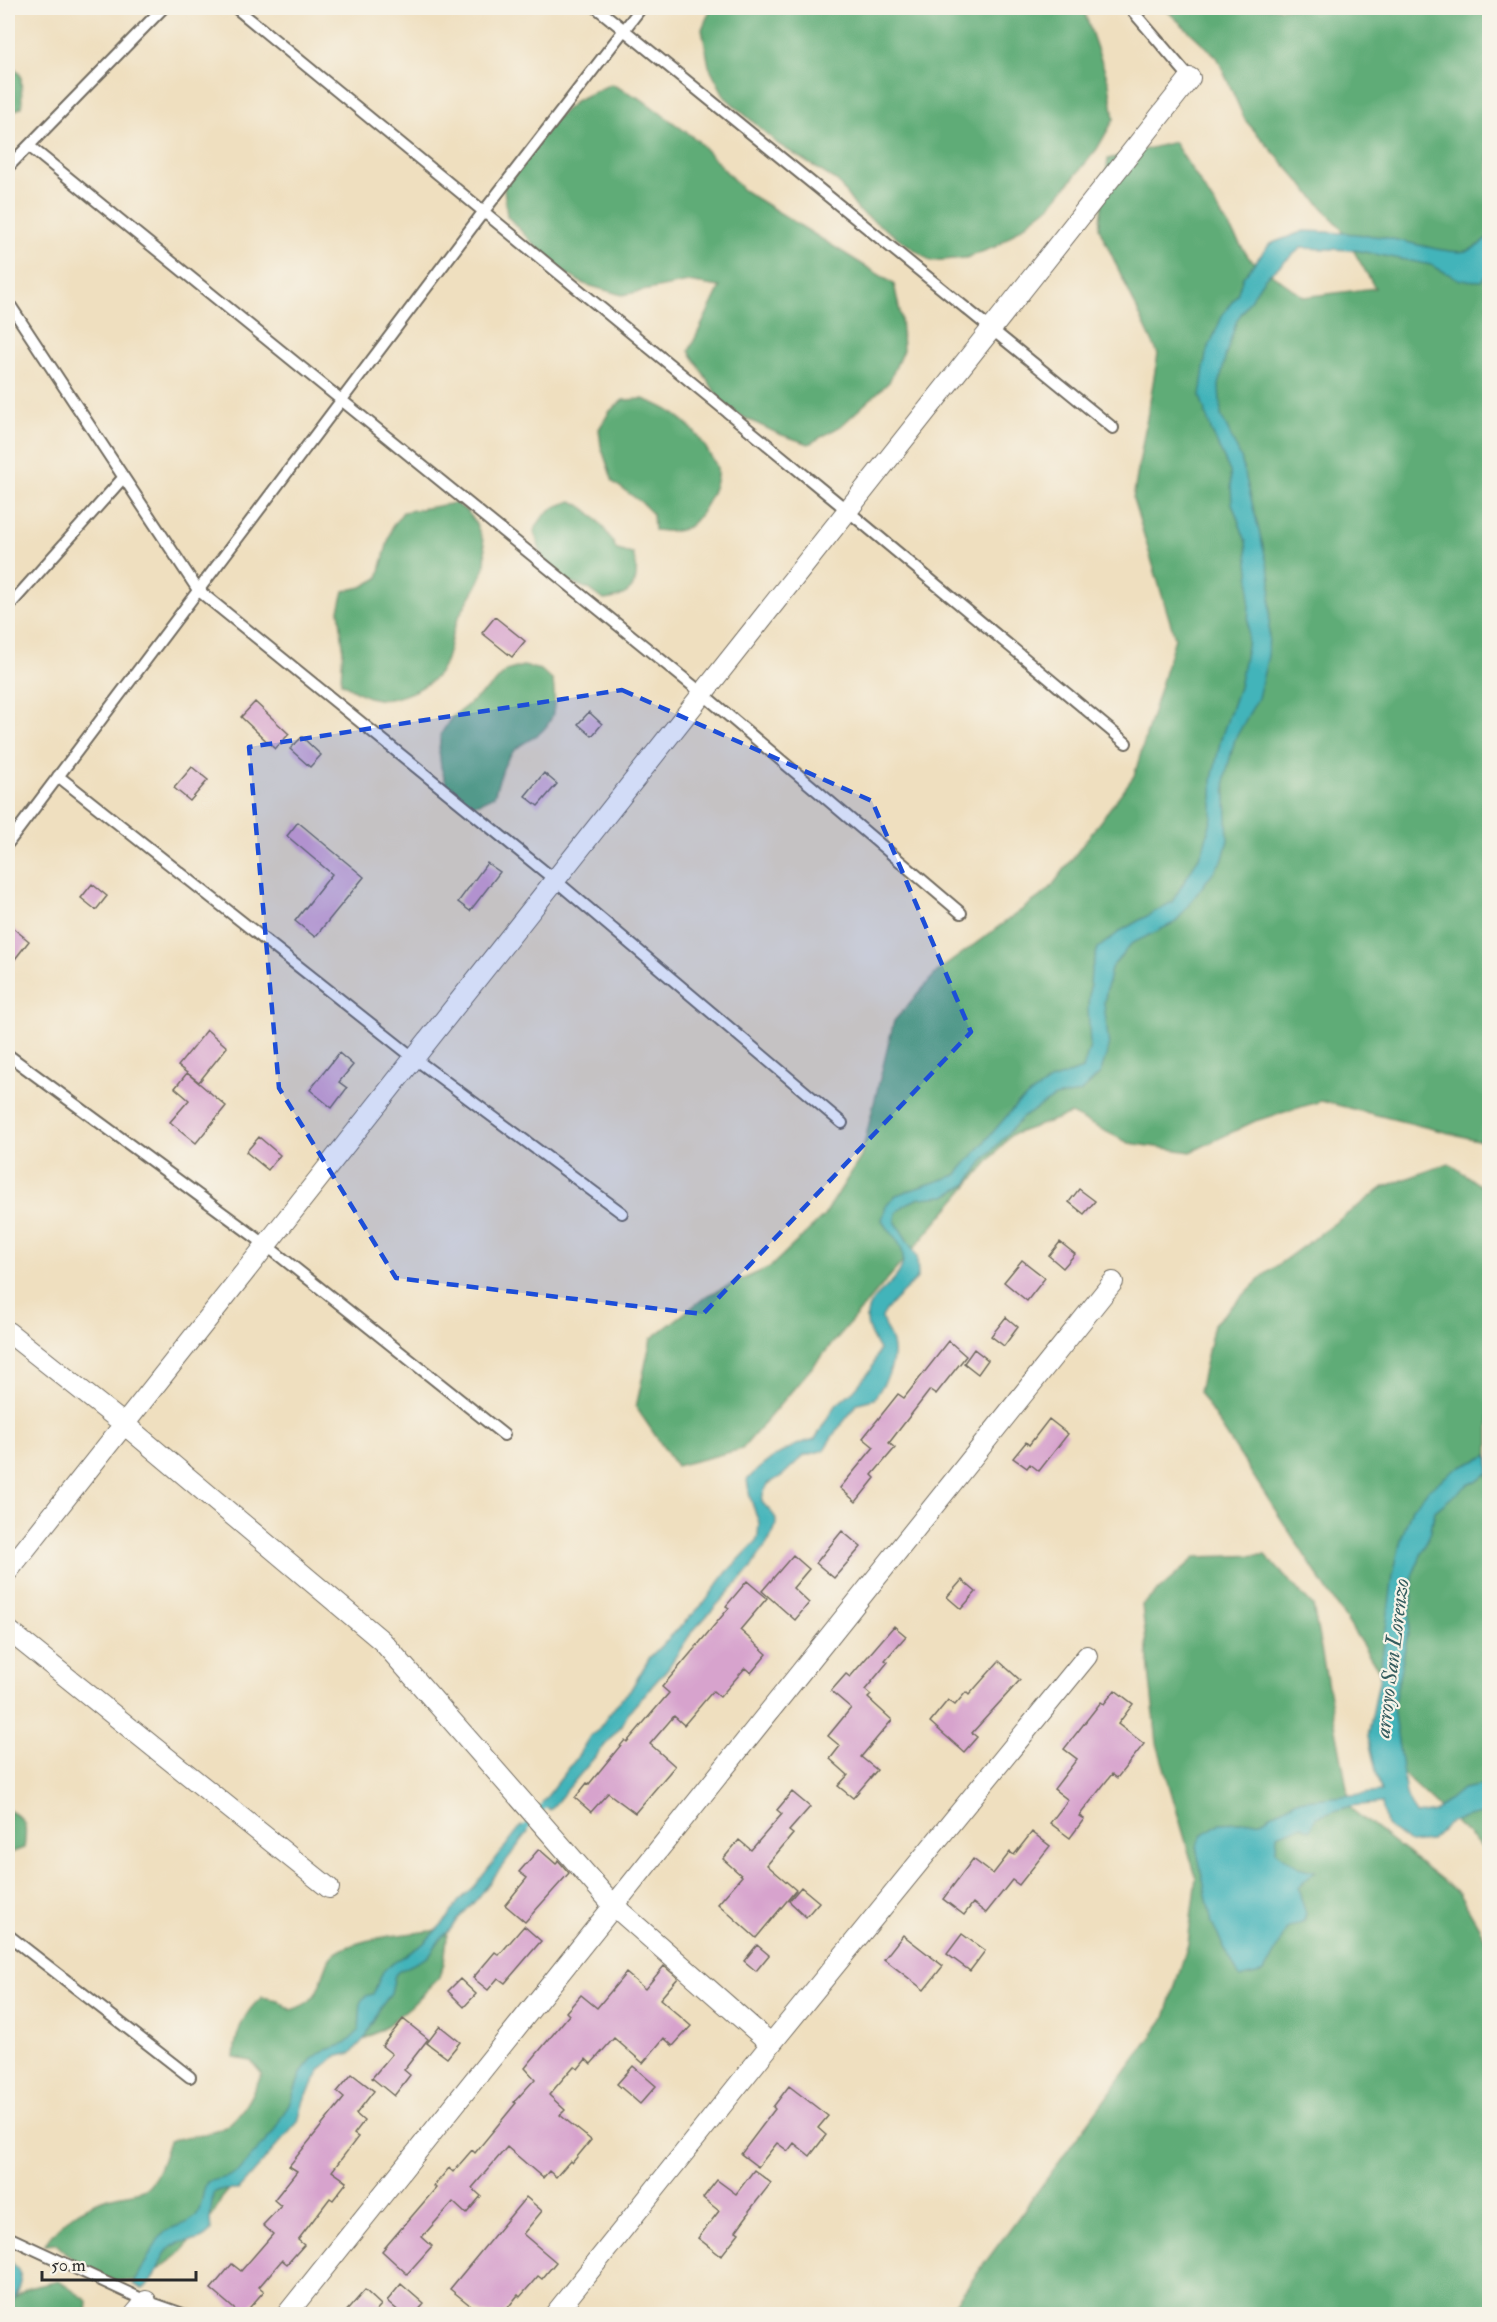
<svg xmlns="http://www.w3.org/2000/svg" width="1497" height="2322" viewBox="0 0 1497 2322" font-family="'IM FELL Double Pica',serif">
	<rect width="100%" height="100%" fill="#f7f3e8"/>
	<filter id="ink" filterUnits="userSpaceOnUse"><feTurbulence type="fractalNoise" baseFrequency=".0167" numOctaves="2"/><feDisplacementMap in="SourceGraphic" scale="12" xChannelSelector="R" yChannelSelector="G"/><feConvolveMatrix kernelMatrix="1 2 1 2 8 2 1 2 1" color-interpolation-filters="sRGB"/></filter>
	<filter id="wash" filterUnits="userSpaceOnUse"><feTurbulence type="fractalNoise" baseFrequency=".008" numOctaves="4" result="noise"/><feDisplacementMap in="SourceGraphic" scale="24" xChannelSelector="R" yChannelSelector="G"/><feGaussianBlur stdDeviation="1.35" result="paint"/><feColorMatrix in="noise" values="0 0 0 0 0 0 0 0 0 0 0 0 0 0 0 0 0 1.4 0 .05"/><feComposite in="paint" operator="in"/></filter>
	<g filter="url(#wash)">
		<rect width="100%" height="100%" fill="#efdfbf"/>
		<path fill="#5fac77" stroke="#456c51" stroke-width="1.5" d="M 711,8 L 1078,8 L 1085,14 L 1109,83 L 1114,119 L 1097,149 L 1051,205 L 997,246 L 966,258 L 931,261 L 858,210 L 837,181 L 778,144 L 725,97 L 709,66 L 702,29 Z
			M 1164,8 L 1489,8 L 1489,1143 L 1321,1101 L 1255,1121 L 1191,1152 L 1129,1143 L 1071,1114 L 1011,1135 L 742,1449 L 676,1466 L 636,1407 L 651,1339 L 708,1295 L 770,1267 L 824,1216 L 861,1157 L 894,1021 L 938,971 L 1049,890 L 1134,776 L 1175,638 L 1133,499 L 1158,354 L 1099,228 L 1108,159 L 1174,142 L 1249,258 L 1304,297 L 1375,288 L 1340,227 L 1245,120 L 1217,57 Z
			M 13,66 L 21,76 L 22,107 L 8,114 L 8,67 Z
			M 611,84 L 641,99 L 697,140 L 743,190 L 894,284 L 901,317 L 903,350 L 889,382 L 841,426 L 809,444 L 779,434 L 726,409 L 689,351 L 720,287 L 688,282 L 622,295 L 584,284 L 555,267 L 507,216 L 503,179 L 550,124 L 577,100 Z
			M 643,399 C 675,410 696,427 711,457 C 713,460 717,465 717,469 C 720,484 699,522 686,528 C 675,533 664,531 654,530 L 653,514 L 641,502 L 613,482 L 601,446 L 599,429 L 610,411 L 623,400 Z
			M 572,501 C 593,511 606,529 617,550 L 633,554 C 642,582 633,597 604,600 L 589,589 L 557,578 L 545,566 L 534,531 C 544,511 552,507 572,501 Z
			M 455,503 C 470,512 473,517 480,533 C 497,571 471,589 457,621 C 449,638 450,658 439,673 C 429,687 395,702 378,699 C 363,697 352,689 341,682 L 343,646 L 339,610 L 344,591 L 362,587 L 378,578 L 392,527 L 403,512 Z
			M 523,666 L 541,670 L 553,681 C 555,698 557,717 543,730 C 536,738 524,741 516,749 C 503,760 499,781 494,796 L 479,803 L 463,805 L 446,783 L 441,767 L 439,750 L 441,734 L 451,718 L 494,684 L 506,671 Z
			M 1449,1163 L 1489,1192 L 1489,1854 L 1394,1765 L 1393,1692 L 1199,1392 L 1214,1324 L 1264,1275 L 1384,1187 Z
			M 1265,1555 L 1313,1606 L 1351,1809 L 1459,1893 L 1489,1944 L 1489,2314 L 955,2314 L 954,2305 L 1165,2018 L 1188,1944 L 1196,1877 L 1157,1743 L 1142,1605 L 1196,1557 Z
			M 8,1810 C 28,1820 27,1827 24,1848 L 8,1854 Z
			M 448,1929 L 444,1963 L 438,1979 L 411,2006 L 381,2030 L 333,2056 L 318,2068 L 280,2129 L 222,2198 L 213,2215 L 178,2255 L 148,2277 L 129,2281 L 93,2278 L 55,2243 L 45,2244 C 61,2220 87,2202 116,2196 C 128,2193 142,2194 150,2184 C 160,2172 164,2156 169,2141 C 185,2136 204,2136 219,2130 C 241,2121 252,2093 262,2074 L 251,2061 L 234,2058 C 235,2033 243,2013 262,1997 L 278,2000 L 291,2010 C 316,2002 317,1993 325,1970 C 327,1966 328,1960 331,1957 C 352,1936 419,1933 448,1929 Z
			M 59,2281 L 88,2301 L 87,2314 L 8,2314 L 8,2303 L 28,2288 Z"/>
		<path fill="#43b4ba" stroke="#377072" stroke-width="1.5" d="M 1304,231 C 1332,232 1360,233 1388,238 C 1406,241 1450,255 1466,251 C 1474,249 1485,242 1489,236 L 1489,272 L 1481,281 L 1460,280 L 1431,265 L 1354,250 L 1301,248 L 1264,279 L 1237,320 L 1226,354 L 1219,386 L 1221,415 L 1241,458 L 1271,579 L 1268,656 L 1258,698 L 1235,739 L 1225,777 L 1228,840 L 1223,859 L 1176,922 L 1131,944 L 1111,968 L 1104,1003 L 1109,1047 L 1100,1074 L 1080,1093 L 1055,1097 L 1022,1118 L 987,1156 L 967,1184 L 946,1196 L 920,1198 L 906,1204 L 896,1213 L 895,1221 L 917,1256 L 918,1277 C 906,1292 891,1300 882,1317 C 883,1327 890,1334 892,1343 C 897,1366 885,1382 874,1399 L 858,1403 C 847,1419 833,1432 824,1450 L 803,1456 L 783,1475 L 768,1484 L 763,1494 L 762,1502 C 766,1507 772,1512 775,1517 C 781,1530 757,1556 751,1568 L 691,1633 L 668,1668 L 629,1712 L 622,1725 L 550,1810 L 542,1803 L 576,1759 L 590,1736 L 597,1731 L 621,1699 L 630,1691 L 650,1657 L 703,1604 L 727,1572 L 755,1543 L 758,1536 L 759,1523 L 750,1497 L 747,1480 C 764,1461 790,1445 815,1439 L 834,1407 L 854,1390 L 871,1370 L 879,1350 C 874,1340 867,1331 867,1320 C 864,1291 910,1285 902,1250 C 901,1243 887,1228 882,1220 L 886,1206 L 896,1195 L 956,1175 L 1017,1104 L 1051,1080 L 1083,1069 L 1090,1046 L 1088,1008 L 1091,971 L 1098,948 L 1122,930 L 1172,902 L 1203,850 L 1212,817 L 1212,779 L 1221,738 L 1239,687 L 1247,646 L 1250,581 L 1246,542 L 1232,503 L 1230,472 L 1211,430 L 1200,396 L 1206,354 L 1223,314 L 1237,295 L 1243,277 L 1270,244 Z
			M 1489,1455 L 1489,1473 L 1463,1488 L 1435,1511 L 1430,1534 L 1413,1574 L 1410,1624 L 1393,1707 L 1406,1795 L 1416,1815 L 1435,1812 L 1462,1789 L 1489,1784 L 1489,1812 L 1450,1822 L 1430,1841 L 1410,1843 L 1386,1826 L 1382,1803 L 1350,1806 L 1317,1817 L 1310,1830 L 1302,1826 L 1277,1835 L 1276,1851 L 1298,1867 L 1315,1871 L 1298,1888 L 1306,1914 L 1304,1921 L 1287,1929 L 1264,1972 L 1240,1978 L 1212,1924 L 1196,1846 L 1202,1835 L 1220,1823 L 1261,1821 L 1295,1801 L 1381,1792 L 1368,1736 L 1379,1681 L 1393,1575 L 1401,1539 L 1412,1508 L 1430,1488 L 1456,1469 Z
			M 521,1826 L 528,1832 L 478,1898 L 456,1921 L 450,1930 L 441,1938 L 428,1957 L 399,1971 L 395,1975 L 391,1993 L 379,2010 L 365,2038 L 351,2053 L 335,2057 L 321,2069 L 304,2100 L 298,2122 L 238,2190 L 220,2190 L 213,2193 L 210,2220 L 211,2231 C 196,2248 183,2235 168,2250 C 157,2261 159,2282 142,2289 L 133,2284 C 142,2271 155,2241 165,2232 C 174,2225 187,2225 195,2217 C 203,2209 201,2192 207,2182 L 227,2177 L 239,2171 L 272,2134 L 291,2100 L 302,2071 L 312,2059 L 323,2051 L 345,2044 L 359,2031 L 361,2001 L 366,1996 L 373,1994 L 384,1969 L 423,1944 L 448,1918 L 458,1902 L 475,1886 Z
			M 8,2259 C 31,2278 19,2289 8,2310 Z"/>
		<g fill="none" stroke-linecap="round" stroke-linejoin="round">
			<path stroke="#43b4ba" stroke-width="6" d="M 520,1835 L 548,1801"/>
		</g>
		<g id="blocks">
			<path fill="#d7a3cd" d="M 495,617 L 525,641 L 512,657 L 482,633 Z
				M 255,702 L 289,734 L 275,749 L 241,717 Z
				M 589,712 L 602,724 L 592,736 L 578,724 Z
				M 302,737 L 321,755 L 310,767 L 290,749 Z
				M 192,767 L 208,780 L 190,801 L 174,788 Z
				M 544,773 L 557,784 L 538,806 L 525,796 Z
				M 298,822 L 364,877 L 315,937 L 295,921 L 332,874 L 287,836 Z
				M 487,863 L 500,872 L 470,911 L 458,902 Z
				M 92,884 L 107,896 L 96,910 L 81,898 Z
				M 8,924 L 29,941 L 8,968 Z
				M 207,1030 L 227,1047 L 199,1082 L 178,1066 Z
				M 339,1053 L 353,1065 L 339,1082 L 347,1088 L 332,1108 L 310,1090 Z
				M 187,1073 L 226,1106 L 196,1143 L 170,1122 L 189,1100 L 175,1088 Z
				M 259,1137 L 280,1155 L 268,1170 L 246,1152 Z
				M 1079,1189 L 1095,1201 L 1084,1214 L 1069,1202 Z
				M 1060,1242 L 1075,1254 L 1063,1268 L 1049,1256 Z
				M 1022,1260 L 1045,1278 L 1027,1301 L 1004,1282 Z
				M 1006,1317 L 1018,1327 L 1004,1346 L 991,1336 Z
				M 949,1341 L 966,1356 L 936,1394 L 930,1390 L 889,1443 L 895,1448 L 872,1475 L 875,1478 L 856,1502 L 840,1488 L 874,1447 L 863,1438 L 898,1394 L 904,1398 Z
				M 974,1349 L 988,1360 L 978,1374 L 964,1363 Z
				M 1049,1419 L 1068,1434 L 1039,1471 L 1030,1464 L 1027,1468 L 1013,1458 L 1026,1442 L 1029,1445 Z
				M 842,1531 L 861,1547 L 834,1578 L 816,1563 Z
				M 793,1555 L 809,1569 L 793,1588 L 809,1603 L 795,1620 L 762,1591 Z
				M 962,1580 L 976,1592 L 961,1609 L 947,1597 Z
				M 747,1581 L 767,1598 L 740,1630 L 767,1654 L 751,1673 L 745,1668 L 720,1697 L 713,1691 L 684,1725 L 674,1716 L 650,1744 L 675,1766 L 635,1813 L 608,1793 L 591,1812 L 575,1798 L 587,1783 L 589,1784 L 625,1740 L 627,1742 L 669,1693 L 662,1687 L 729,1608 L 726,1606 Z
				M 894,1626 L 906,1636 L 885,1660 L 888,1662 L 865,1690 L 871,1695 L 868,1698 L 892,1720 L 861,1757 L 877,1770 L 853,1798 L 838,1786 L 848,1775 L 830,1759 L 840,1746 L 828,1736 L 851,1708 L 831,1691 L 846,1674 L 850,1677 Z
				M 999,1661 L 1020,1680 L 972,1733 L 977,1737 L 964,1752 L 930,1722 L 948,1700 L 955,1705 L 966,1692 L 969,1695 Z
				M 1115,1690 L 1133,1704 L 1118,1724 L 1144,1744 L 1117,1778 L 1112,1774 L 1079,1816 L 1084,1819 L 1070,1838 L 1050,1823 L 1068,1800 L 1054,1789 L 1077,1759 L 1064,1749 L 1101,1702 L 1104,1704 Z
				M 792,1792 L 810,1807 L 789,1831 L 793,1834 L 767,1865 L 796,1890 L 756,1938 L 718,1904 L 742,1876 L 723,1859 L 739,1840 L 751,1850 L 782,1814 L 777,1810 Z
				M 1032,1832 L 1050,1846 L 1019,1885 L 1012,1880 L 986,1913 L 973,1903 L 964,1915 L 943,1899 L 973,1859 L 993,1874 L 1010,1852 L 1014,1855 Z
				M 539,1849 L 556,1864 L 558,1860 L 569,1873 L 525,1922 L 505,1905 L 527,1878 L 519,1872 Z
				M 801,1887 L 819,1902 L 806,1917 L 789,1901 Z
				M 524,1926 L 541,1941 L 505,1983 L 498,1978 L 488,1990 L 473,1978 L 495,1952 L 499,1955 Z
				M 962,1934 L 985,1951 L 970,1971 L 947,1954 Z
				M 903,1935 L 943,1966 L 924,1990 L 884,1959 Z
				M 757,1945 L 769,1955 L 756,1971 L 744,1961 Z
				M 664,1966 L 678,1978 L 660,1999 L 691,2026 L 673,2046 L 664,2038 L 643,2063 L 614,2038 L 591,2064 L 586,2059 L 578,2069 L 574,2066 L 549,2095 L 565,2110 L 560,2115 L 591,2140 L 572,2163 L 570,2161 L 556,2177 L 549,2171 L 543,2178 L 507,2147 L 472,2188 L 481,2196 L 466,2214 L 453,2202 L 422,2237 L 432,2246 L 407,2274 L 382,2251 L 436,2188 L 434,2186 L 449,2168 L 453,2172 L 472,2150 L 475,2153 L 516,2103 L 514,2102 L 535,2079 L 525,2068 L 569,2015 L 566,2012 L 581,1995 L 597,2008 L 626,1973 L 645,1989 Z
				M 460,1979 L 476,1994 L 464,2007 L 448,1991 Z
				M 403,2019 L 428,2039 L 404,2070 L 410,2075 L 394,2096 L 372,2078 L 392,2054 L 382,2046 Z
				M 440,2026 L 460,2042 L 447,2058 L 427,2043 Z
				M 633,2066 L 656,2086 L 640,2104 L 617,2084 Z
				M 352,2074 L 374,2091 L 356,2114 L 364,2121 L 354,2134 L 358,2137 L 332,2171 L 347,2182 L 333,2200 L 330,2198 L 298,2240 L 304,2245 L 287,2264 L 282,2260 L 259,2287 L 264,2291 L 244,2314 L 240,2314 L 211,2289 L 232,2264 L 241,2271 L 273,2234 L 263,2225 L 281,2206 L 274,2200 L 297,2171 L 289,2166 L 344,2098 L 337,2092 Z
				M 789,2086 L 828,2116 L 818,2128 L 826,2135 L 810,2156 L 794,2143 L 788,2151 L 777,2143 L 758,2167 L 741,2154 L 775,2109 L 773,2107 Z
				M 754,2170 L 771,2183 L 749,2211 L 750,2212 L 736,2231 L 739,2233 L 721,2256 L 698,2238 L 719,2211 L 703,2198 L 717,2180 L 736,2194 Z
				M 526,2197 L 542,2211 L 523,2234 L 556,2262 L 542,2279 L 538,2276 L 520,2297 L 518,2295 L 503,2314 L 481,2314 L 450,2289 Z
				M 401,2284 L 424,2304 L 415,2314 L 402,2314 L 387,2301 Z
				M 365,2290 L 381,2305 L 373,2314 L 344,2314 Z"/>
		</g>
	</g>
	<g filter="url(#ink)">
		<use href="#blocks" fill-opacity="0" stroke="#706a5f" stroke-width="1.5"/>
		<g fill="none" stroke-linecap="round" stroke-linejoin="round">
			<g stroke="#706a5f" stroke-width="14">
				<path id="service" d="M 236,8 L 848,511 L 1126,743
					M 597,8 L 1113,428
					M 1130,8 L 1190,78
					M 29,146 L 703,694 L 961,913
					M 8,167 L 163,8
					M 8,302 L 198,590 L 555,880 L 842,1123
					M 8,607 L 123,478
					M 58,776 L 414,1058 L 622,1213
					M 8,843 L 484,211 L 641,8
					M 8,1055 L 266,1245 L 504,1435
					M 8,1935 L 190,2077
					M 8,2237 L 146,2301 L 183,2314"/>
			</g>
			<g stroke="#706a5f" stroke-width="22">
				<path id="minor" d="M 8,1332 L 124,1424 L 382,1641 L 614,1906 L 771,2044
					M 8,1571 L 1190,78
					M 8,1630 L 329,1888
					M 135,2314 L 146,2301
					M 287,2314 L 1113,1282
					M 555,2314 L 771,2044 L 1087,1656"/>
			</g>
			<use href="#service" stroke="#fff" stroke-width="10"/>
			<use href="#minor" stroke="#fff" stroke-width="20"/>
		</g>
	</g>
	<path fill="#1d4ed8" fill-opacity="0.2" stroke="#1d4ed8" stroke-width="4.5" stroke-dasharray="12 8" stroke-linejoin="round" d="M 622,690 L 872,801 L 971,1032 L 703,1314 L 396,1278 L 279,1088 L 249,747 Z"/>
	<g text-anchor="middle" dominant-baseline="central" stroke-width="4.5" stroke-linejoin="round" paint-order="stroke">
		<g font-size="22" font-style="italic" fill="#335b5d" stroke="#f7f3e8">
			<text transform="translate(1392 1658) rotate(-83)">arroyo San Lorenzo</text>
		</g>
	</g>
	<rect width="1497" height="2322" fill="none" stroke="#f7f3e8" stroke-width="30"/>
	<path d="M42 2271v9h154v-9" fill="none" stroke="#2b2b2b" stroke-width="3"/>
	<text x="51" y="2271" font-size="18" fill="#2b2b2b" stroke="#f7f3e8" stroke-width="4.5" paint-order="stroke">50 m</text>
</svg>
